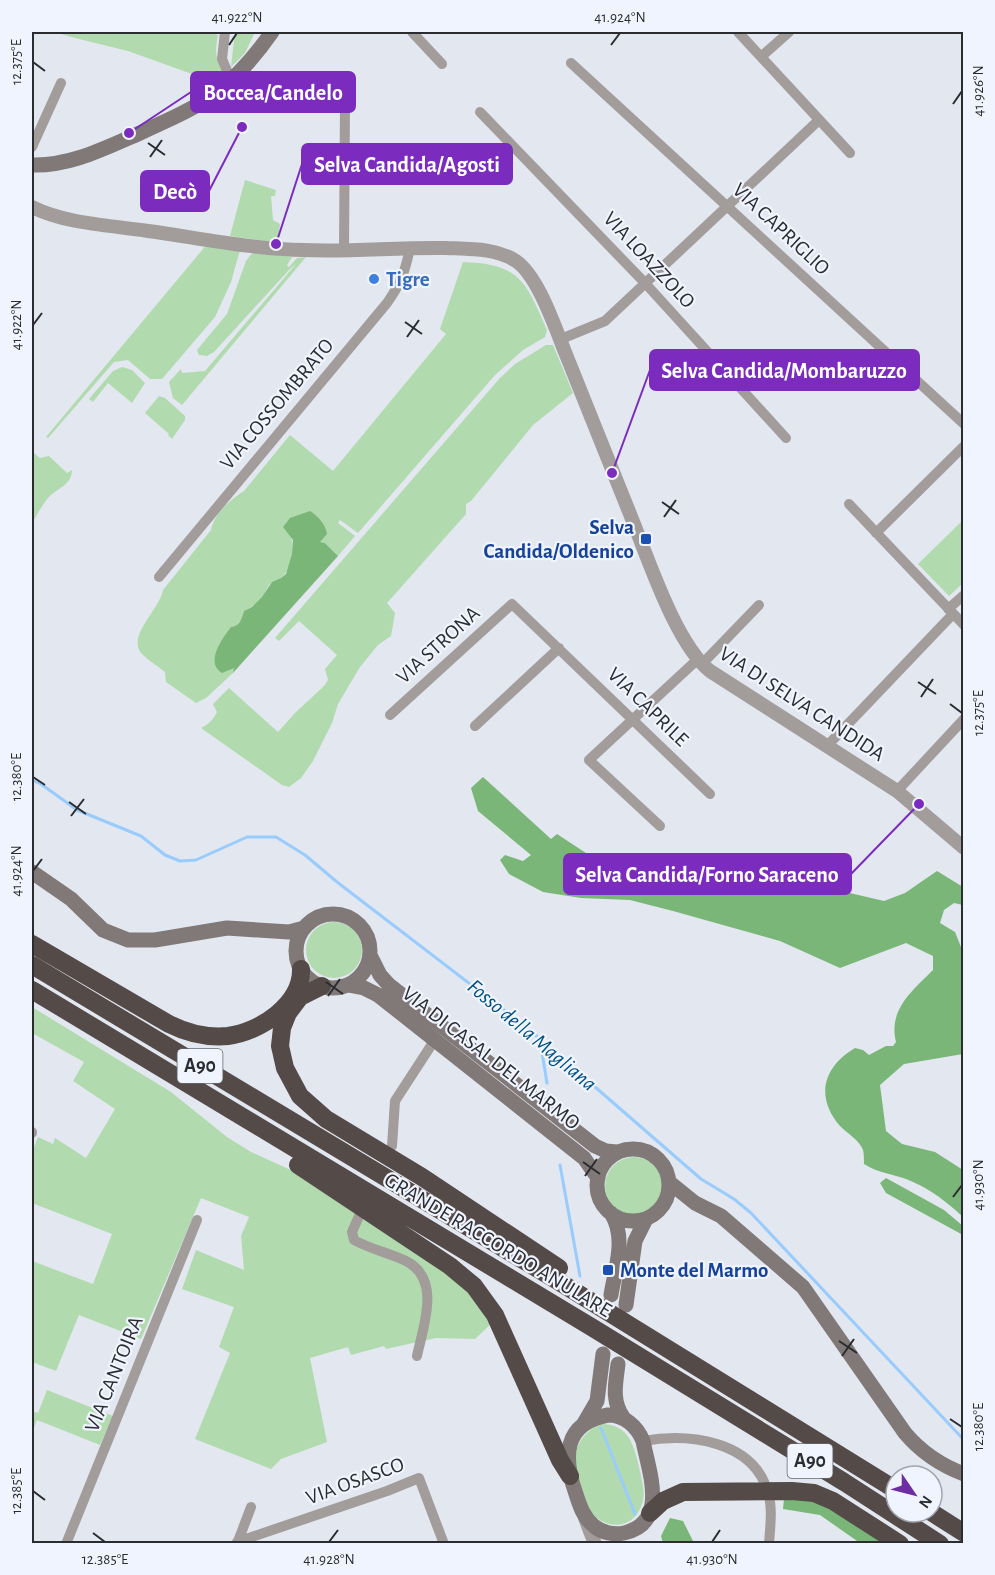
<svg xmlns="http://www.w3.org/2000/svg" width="995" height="1575" viewBox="0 0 995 1575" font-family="'Alegreya Sans',sans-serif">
	<rect width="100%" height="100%" fill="#e2e7f0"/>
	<path fill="#b1dbae" d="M 54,32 L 211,32 L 211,33 L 218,35 C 215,51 214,60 226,72 L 217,83 L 128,51 L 75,38 Z
		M 235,32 L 255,32 L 245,53 L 231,67 Z
		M 245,180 L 276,190 L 275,196 L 271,196 L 273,220 L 280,224 L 278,243 L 230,236 Z
		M 208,243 L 240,250 L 231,282 L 215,317 L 162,379 L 150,379 L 128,360 L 114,362 L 48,438 L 46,437 Z
		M 253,252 L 292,257 L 287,265 L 289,267 L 297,258 L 306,257 L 182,405 L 173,398 L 169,382 L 181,369 L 182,373 L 205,371 L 296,264 L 289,270 L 214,352 L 207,356 L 199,355 L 197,350 L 227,314 L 246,261 Z
		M 463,262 C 521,264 526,282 547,330 L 545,337 L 523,350 L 495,375 L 358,533 L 340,520 L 338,523 L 355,536 L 338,556 L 325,543 L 320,542 L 320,540 L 290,535 C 296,545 291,569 283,576 C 279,580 274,580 270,584 C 267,587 266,592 263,596 C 258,603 251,608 244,611 L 241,620 L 236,626 L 231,668 L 235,668 L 233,673 L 206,698 L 196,703 L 166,682 L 165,672 C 158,666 149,661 142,654 C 126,636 159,611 163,590 L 211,530 C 214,514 231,499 244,491 L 290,435 L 333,471 L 446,334 L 440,329 Z
		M 546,345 L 553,345 L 573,393 L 533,425 L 471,501 L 466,504 L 466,514 L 387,603 L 395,613 L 391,636 L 378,645 L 360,667 L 338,704 L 332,723 L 313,761 L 301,778 L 289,787 L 282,785 L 201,728 C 209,724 213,720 217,712 L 213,704 L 229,688 L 278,732 L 296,712 L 324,686 L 328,680 L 325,669 L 337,655 L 299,621 L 279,641 L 275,638 L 500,378 L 515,364 Z
		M 122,367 L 132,370 L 145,383 L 132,403 L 108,383 L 93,402 L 89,399 L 113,371 Z
		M 159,396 L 165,398 L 185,416 L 185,420 L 172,439 L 168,435 L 169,434 L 145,413 Z
		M 34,453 L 40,458 L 49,456 L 67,473 L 72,470 C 72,485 57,488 48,498 C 42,505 37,515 32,523 L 32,456 Z
		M 963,520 L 963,583 L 949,596 L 918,564 Z
		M306 950a28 28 0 1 1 56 0a28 28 0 1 1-56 0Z
		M 32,1007 L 171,1092 L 227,1137 L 251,1152 L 304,1176 L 448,1272 L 465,1288 L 492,1323 L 475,1339 L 436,1338 L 386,1349 L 384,1346 L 351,1355 L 348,1347 L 310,1358 L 327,1442 L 281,1459 L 271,1469 L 195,1439 L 230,1353 L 219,1347 L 234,1307 L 182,1289 L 196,1250 L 244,1270 L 241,1236 L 249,1217 L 201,1198 L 141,1339 L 79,1315 L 56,1371 L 32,1362 L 32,1261 L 93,1284 L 112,1234 L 32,1203 L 32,1152 L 38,1137 L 53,1144 L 55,1138 L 86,1158 L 115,1109 L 73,1081 L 84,1062 L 32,1033 Z
		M605 1186a29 29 0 1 1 58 0a29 29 0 1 1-58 0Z
		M 47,1390 L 113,1416 L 100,1445 L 37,1420 L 32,1432 L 32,1411 L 38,1413 Z
		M 599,1424 C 630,1423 634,1446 640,1471 C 642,1482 646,1493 642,1504 C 633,1532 602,1530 588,1508 C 579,1474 561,1447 599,1424 Z"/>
	<path fill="#7ab677" d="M 310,511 C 318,516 326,525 327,534 L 320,542 L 325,543 L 338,556 L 233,673 L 234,668 L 222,673 C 205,663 221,640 231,627 C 240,626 241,620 244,611 L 252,607 L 262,597 L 272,582 L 281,578 L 286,574 L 292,554 L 293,540 L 283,527 L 290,518 Z
		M 483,777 L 551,839 L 557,834 L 589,855 L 659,871 L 678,855 L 689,861 L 786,878 L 884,901 L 905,893 L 937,871 L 963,887 L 963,905 L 954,903 L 944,910 L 940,923 L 955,932 L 963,952 L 963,1054 L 904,1064 L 880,1085 L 886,1131 L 902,1144 L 935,1152 L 963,1170 L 963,1217 C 948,1203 932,1190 913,1182 C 897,1174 879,1174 864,1164 C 864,1160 864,1153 863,1150 C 860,1141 847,1133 840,1126 C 815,1097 823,1067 855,1048 L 863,1050 L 869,1055 L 886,1046 L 893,1046 L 896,1042 C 888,1010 912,991 933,970 L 933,956 L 906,943 L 840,968 L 780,941 L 673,911 L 630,900 L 581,898 L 543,892 L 509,874 L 500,860 L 505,855 L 523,861 L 531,855 L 478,811 L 471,788 Z
		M 886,1178 L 944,1210 L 963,1226 L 963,1235 L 886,1193 L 880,1183 Z
		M 784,1499 L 825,1500 L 890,1543 L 860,1543 L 820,1515 L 783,1509 Z
		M 670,1518 L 683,1521 L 694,1543 L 663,1543 L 661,1536 Z"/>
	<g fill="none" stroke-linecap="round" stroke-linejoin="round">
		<path stroke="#99ccfc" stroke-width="3" d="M 32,780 L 41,784 L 77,810 L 141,836 L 165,855 L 180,861 L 196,860 L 247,837 L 276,837 L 305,855 L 337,882 L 526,1027 L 701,1179 L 734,1199 L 751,1213 L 964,1440
			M 540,1040 L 547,1083
			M 560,1165 L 580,1276
			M 601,1428 L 635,1514"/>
		<path stroke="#a29d9b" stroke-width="10" d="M 225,32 L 222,59 L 231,80
			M 412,32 L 442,64
			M 738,32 L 850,153
			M 762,56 L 789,32
			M 571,63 L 964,424
			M 480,112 L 645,283 L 786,438
			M 32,147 L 61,83
			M 344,249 L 345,103
			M 561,339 L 605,321 L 819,120
			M 849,504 L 964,625
			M 876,533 L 964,446
			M 159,577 L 387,303 C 401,283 405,272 410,248
			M 948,609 L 964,595
			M 702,664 L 759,605
			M 390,715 L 512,604 L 710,794
			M 475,726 L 559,648
			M 827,746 L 953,614
			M 897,791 L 964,719
			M 660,826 L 589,760 L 698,659
			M 32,1132 L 32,1133
			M 392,1146 L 395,1101 L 434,1041
			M 359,1216 L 352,1232 L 354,1240 C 370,1249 389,1253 406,1261 C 442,1279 423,1327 417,1356
			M 643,1441 C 688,1433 754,1440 768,1493 C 773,1509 770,1527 769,1544
			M 237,1542 L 387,1491 L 419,1478 L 444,1544
			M 66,1544 L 197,1220
			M 237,1544 L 251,1507"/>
		<path stroke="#a29d9b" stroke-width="14" d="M 32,207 C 66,224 110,225 148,231 C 199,238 251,249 304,250 C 351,252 399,247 446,248 C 469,249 496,248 516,261 C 538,276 555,327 565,352 C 588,409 611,467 634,524 C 650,564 677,645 710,671 L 897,791 L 964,848
			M 585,1518 L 595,1544"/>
		<path stroke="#807977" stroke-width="15" d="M 32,165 C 71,166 105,148 140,133 C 165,121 191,111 213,95 C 236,78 256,55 272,32
			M 32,872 L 71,899 L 103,930 L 128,940 L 155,940 L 227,928 L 289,932 L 304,928
			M296 951a37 37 0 1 1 74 0a37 37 0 1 1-74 0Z
			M 370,955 L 380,975 L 389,985 L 595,1146 L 606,1151 L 617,1152
			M 348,985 L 364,988 L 378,995 L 584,1158 L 598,1178
			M597 1185a36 36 0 1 1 72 0a36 36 0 1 1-72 0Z
			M 669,1182 L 695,1203 L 721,1216 L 803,1287 L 905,1433 C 921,1452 940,1465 964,1474
			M 611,1295 C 615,1269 627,1238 611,1213
			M 626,1305 L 635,1241 L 646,1219
			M 618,1364 C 616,1382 611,1400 623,1417
			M 608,1415 C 624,1415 637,1426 643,1441 C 649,1472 669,1523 624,1533 C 614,1535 602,1533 594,1526 C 583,1517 580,1506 576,1494 C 563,1458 563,1423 608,1415 Z
			M 583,1425 L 597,1401 L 603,1354"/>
		<path stroke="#544a48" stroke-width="18" d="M 32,944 L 169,1024 C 187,1033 207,1038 228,1036 C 260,1032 302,1004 301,969
			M 32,965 L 553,1278 L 896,1490
			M 322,986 L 300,997 L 288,1013 L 282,1028 L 280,1046 L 285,1068 L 300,1096 L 326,1119 L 422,1177 L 559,1268
			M 32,990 L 593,1328 L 844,1482 L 940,1544
			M 298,1165 L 450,1266 L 474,1286 L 495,1315 L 560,1460 L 570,1476
			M 931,1512 L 964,1533
			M 650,1513 L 663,1501 L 683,1492 L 792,1491 L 814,1493 L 833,1501 L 900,1544"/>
	</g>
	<path fill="none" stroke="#2a2c30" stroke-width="2" d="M 229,45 L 237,33M 611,45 L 620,33M 33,62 L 45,71M 953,104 L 962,91M 148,143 L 165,155M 150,157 L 162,140M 405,322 L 422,334M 33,325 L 42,313M 407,337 L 419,320M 662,502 L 679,514M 664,517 L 676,500M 918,682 L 936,694M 921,697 L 933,679M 950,704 L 962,713M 33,777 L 45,785M 69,802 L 86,814M 71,816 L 84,799M 33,871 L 42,859M 326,982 L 343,994M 328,996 L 340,979M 583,1162 L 600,1174M 585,1176 L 597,1159M 953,1197 L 962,1185M 839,1341 L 857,1353M 842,1356 L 854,1339M 950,1419 L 962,1427M 33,1491 L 45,1500M 93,1533 L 105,1542M 329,1542 L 338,1530M 712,1542 L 720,1530"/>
	<circle fill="#3f7fe0" stroke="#f0f4fe" stroke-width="2" cx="374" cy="279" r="6"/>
	<g fill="#1a4fb4" stroke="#f0f4fe" stroke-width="2">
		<rect x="640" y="533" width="12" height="12" rx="3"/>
		<rect x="602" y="1264" width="12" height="12" rx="3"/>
	</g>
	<g text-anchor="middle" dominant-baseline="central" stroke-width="4.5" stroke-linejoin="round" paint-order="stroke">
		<g fill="#f0f4fe" stroke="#65686e" stroke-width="1.5">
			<rect x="177.5" y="1049" width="45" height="34" rx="4.5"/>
			<rect x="787.5" y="1444" width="45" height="34" rx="4.5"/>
		</g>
		<g font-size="20" font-weight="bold" fill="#2a2c30">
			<text x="200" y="1066">A90</text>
			<text x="810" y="1461">A90</text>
		</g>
		<g font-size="21" fill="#2a2c30" stroke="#f0f4fe">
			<text transform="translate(781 229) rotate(43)">VIA CAPRIGLIO</text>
			<text transform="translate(649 260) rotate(47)">VIA LOAZZOLO</text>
			<text transform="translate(277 404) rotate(-50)">VIA COSSOMBRATO</text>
			<text transform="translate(438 645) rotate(-42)">VIA STRONA</text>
			<text transform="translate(802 704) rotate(33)">VIA DI SELVA CANDIDA</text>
			<text transform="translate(648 707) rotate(44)">VIA CAPRILE</text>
			<text transform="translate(491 1058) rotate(38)">VIA DI CASAL DEL MARMO</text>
			<text transform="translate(498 1245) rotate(31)">GRANDE RACCORDO ANULARE</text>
			<text transform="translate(114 1374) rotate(-68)">VIA CANTOIRA</text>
			<text transform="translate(355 1481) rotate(-20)">VIA OSASCO</text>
		</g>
		<g font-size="21" font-weight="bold" fill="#366cbe" stroke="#f0f4fe" text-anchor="start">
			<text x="386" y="279">Tigre</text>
		</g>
		<g font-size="21" font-weight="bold" fill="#164399" stroke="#f0f4fe" text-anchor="end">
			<text x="634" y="527">Selva<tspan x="634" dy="24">Candida/Oldenico</tspan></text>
			<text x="620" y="1270" text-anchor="start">Monte del Marmo</text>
		</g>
		<g font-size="22" font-style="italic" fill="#004f84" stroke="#f0f4fe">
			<text transform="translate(532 1035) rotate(40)">Fosso della Magliana</text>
		</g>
	</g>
	<path fill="none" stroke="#7b2cbf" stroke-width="2" d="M129 133L191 92M276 244L302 164M242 127L209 191M612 473L650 370M919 804L851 874"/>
	<g fill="#7b2cbf" stroke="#f0f4fe" stroke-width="2">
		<circle cx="129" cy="133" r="6"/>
		<circle cx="276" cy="244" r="6"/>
		<circle cx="242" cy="127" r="6"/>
		<circle cx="612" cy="473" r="6"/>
		<circle cx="919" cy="804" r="6"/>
	</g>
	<g fill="#7b2cbf" stroke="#7b2cbf" stroke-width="2">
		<rect x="191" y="72" width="164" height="40" rx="6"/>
		<rect x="302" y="144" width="210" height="40" rx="6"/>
		<rect x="141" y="171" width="68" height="40" rx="6"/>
		<rect x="650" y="350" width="269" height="40" rx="6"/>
		<rect x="564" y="854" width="287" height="40" rx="6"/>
	</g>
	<g font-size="22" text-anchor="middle" font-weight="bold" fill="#fff">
		<text x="273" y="100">Boccea/Candelo</text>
		<text x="407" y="172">Selva Candida/Agosti</text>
		<text x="175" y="199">Decò</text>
		<text x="784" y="378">Selva Candida/Mombaruzzo</text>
		<text x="707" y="882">Selva Candida/Forno Saraceno</text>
	</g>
	<rect width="995" height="1575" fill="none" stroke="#f0f4fe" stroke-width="66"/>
	<g transform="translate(914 1494) rotate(125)"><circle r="28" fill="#f0f4fe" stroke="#a1a4ac" stroke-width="1.5"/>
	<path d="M0-4.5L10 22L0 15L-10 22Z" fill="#6e2ea3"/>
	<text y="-9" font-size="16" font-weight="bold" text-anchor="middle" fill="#2a2c30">N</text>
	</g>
	<rect x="33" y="33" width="929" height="1509" fill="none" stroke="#2a2c30" stroke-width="2"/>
	<g font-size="15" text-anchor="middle" fill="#2a2c30">
		<text x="237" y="22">41.922°N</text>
		<text x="620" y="22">41.924°N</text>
		<text transform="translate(16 62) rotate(-90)" y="5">12.375°E</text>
		<text transform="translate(978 91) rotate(-90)" y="5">41.926°N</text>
		<text transform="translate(16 325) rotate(-90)" y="5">41.922°N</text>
		<text transform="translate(978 713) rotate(-90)" y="5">12.375°E</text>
		<text transform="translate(16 777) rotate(-90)" y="5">12.380°E</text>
		<text transform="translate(16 871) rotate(-90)" y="5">41.924°N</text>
		<text transform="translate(978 1185) rotate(-90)" y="5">41.930°N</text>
		<text transform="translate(978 1427) rotate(-90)" y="5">12.380°E</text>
		<text transform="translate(16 1491) rotate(-90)" y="5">12.385°E</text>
		<text x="105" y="1564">12.385°E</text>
		<text x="329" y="1564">41.928°N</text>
		<text x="712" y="1564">41.930°N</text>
	</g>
</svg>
